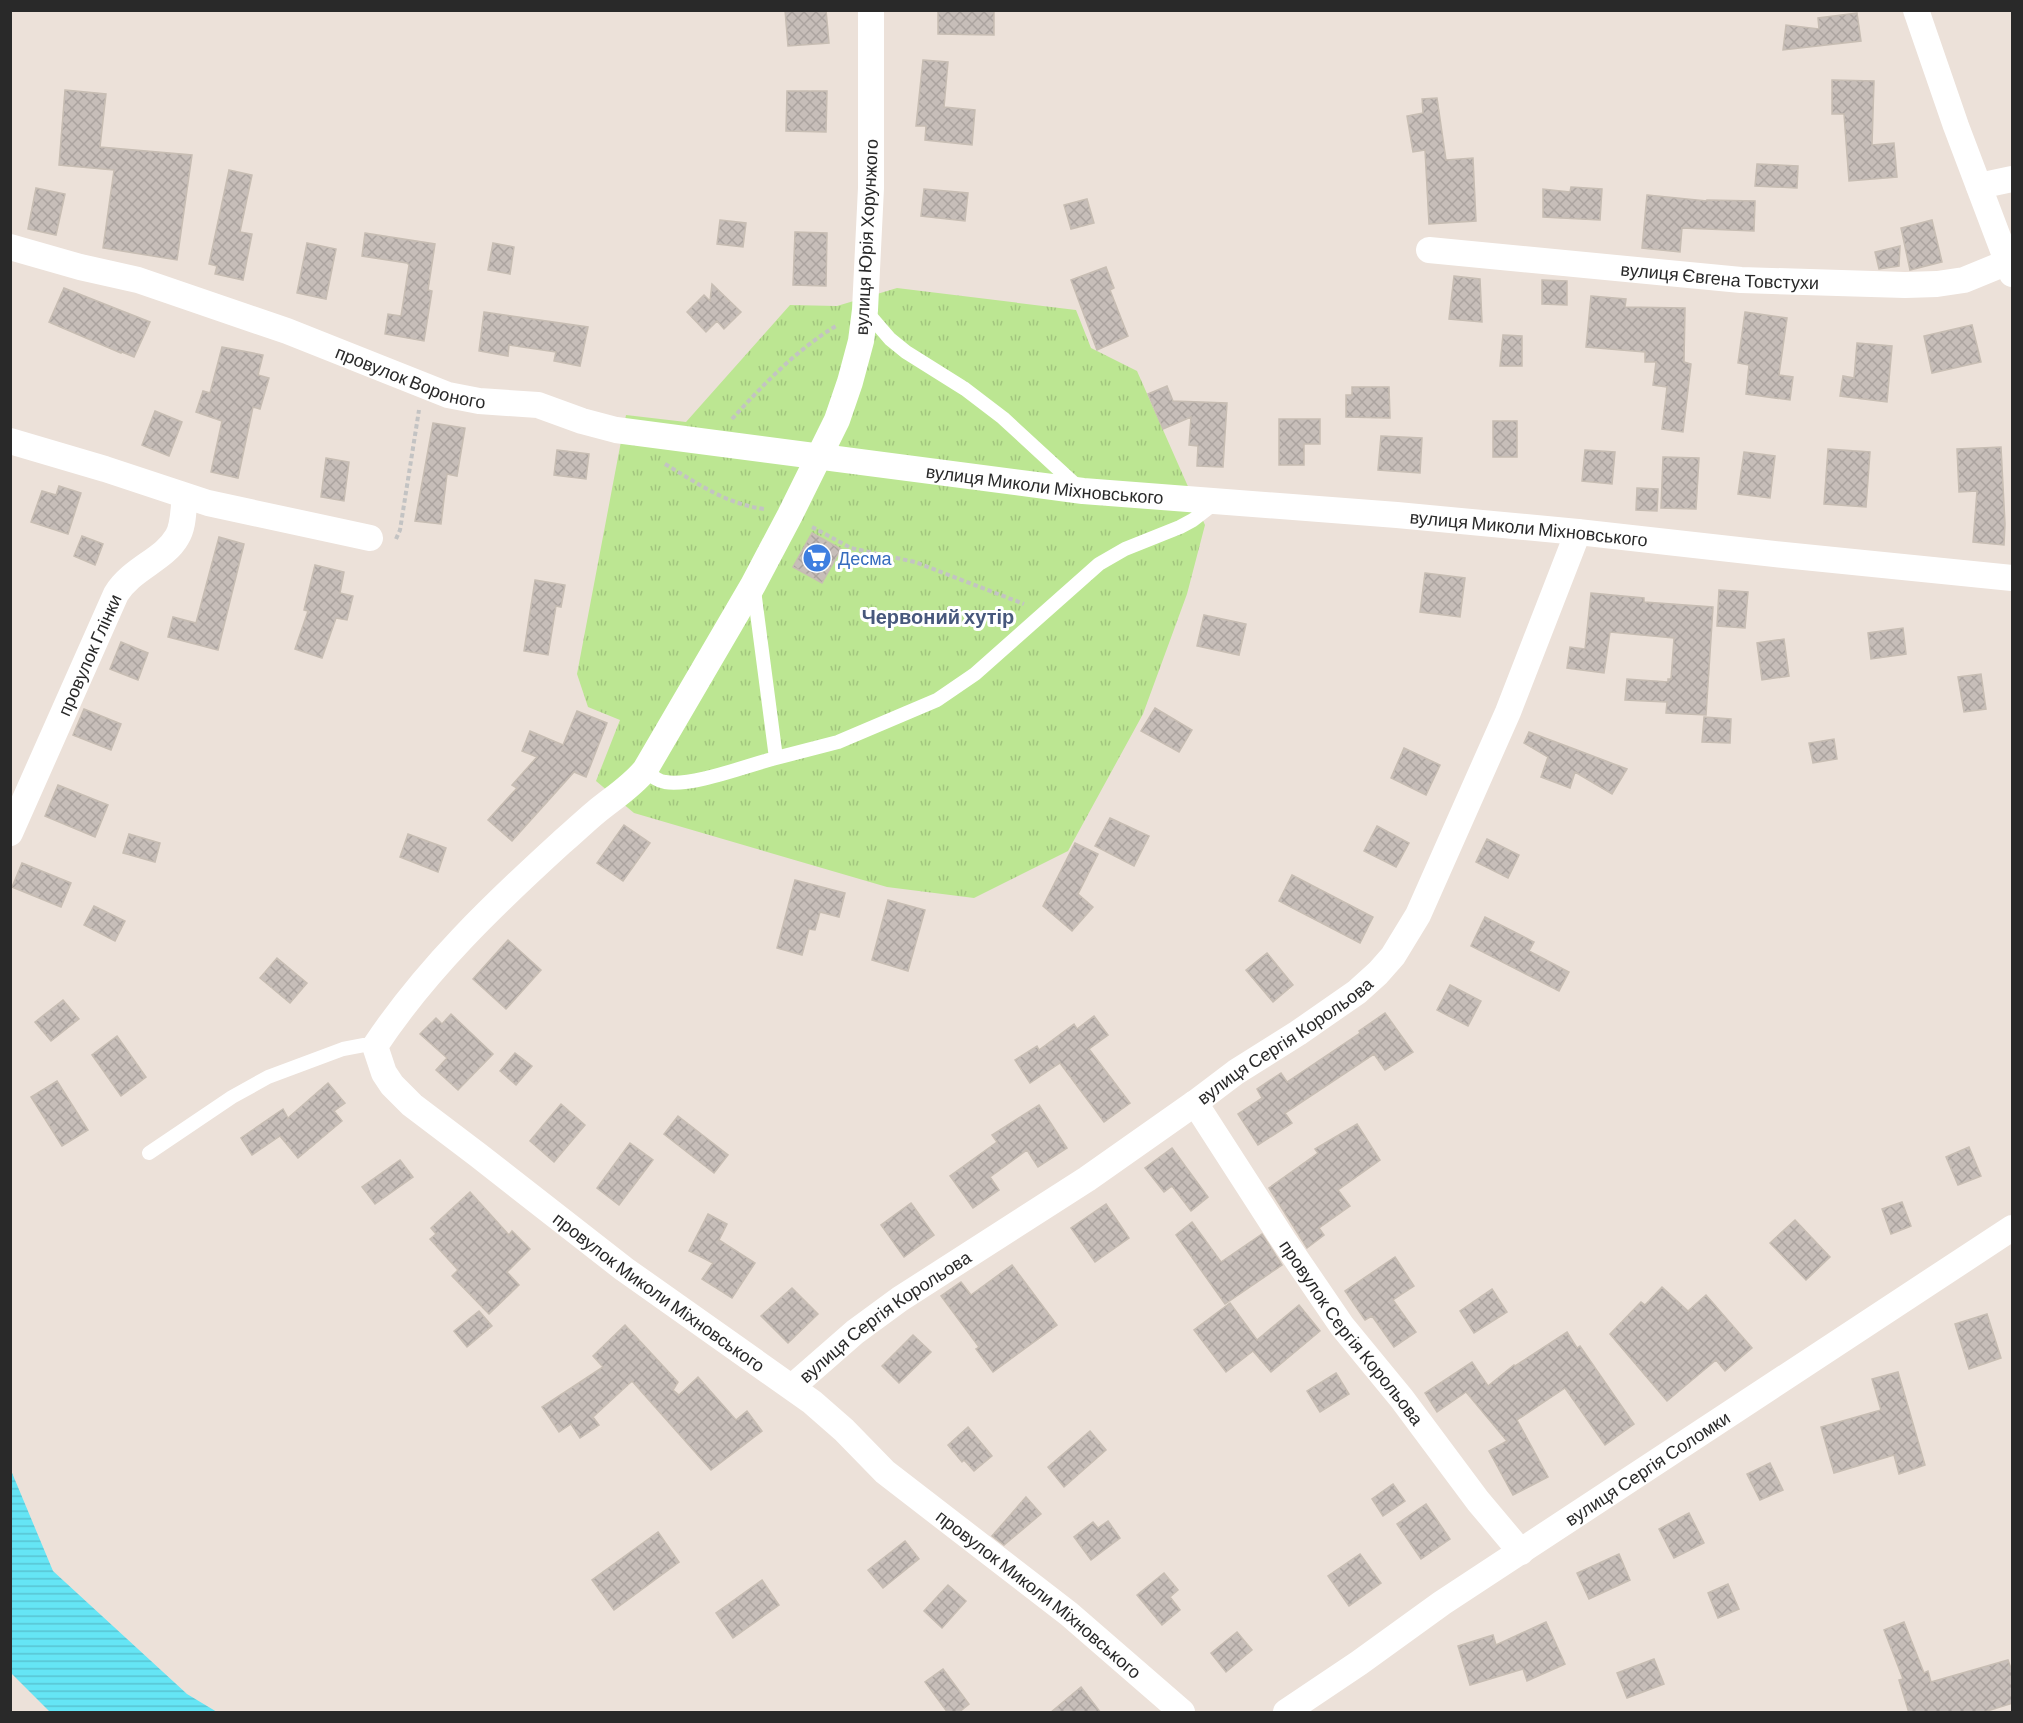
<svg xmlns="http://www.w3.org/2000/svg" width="2023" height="1723" viewBox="0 0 2023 1723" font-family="Barlow,sans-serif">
	<defs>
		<pattern id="grass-tufts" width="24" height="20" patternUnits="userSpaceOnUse" patternTransform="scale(1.5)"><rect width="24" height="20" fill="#bce692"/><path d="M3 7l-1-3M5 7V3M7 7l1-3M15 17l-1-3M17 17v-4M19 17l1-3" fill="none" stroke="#a2c57e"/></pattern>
		<pattern id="water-rules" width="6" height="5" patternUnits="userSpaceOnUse" patternTransform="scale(1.5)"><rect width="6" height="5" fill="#65e5f5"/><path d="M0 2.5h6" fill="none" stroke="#58c4d2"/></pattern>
		<pattern id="building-cross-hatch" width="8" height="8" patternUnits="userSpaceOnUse" patternTransform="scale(1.5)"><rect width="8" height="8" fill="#c7beb9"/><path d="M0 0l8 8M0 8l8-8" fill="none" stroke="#aba39f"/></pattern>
	</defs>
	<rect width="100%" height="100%" fill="#ece1d9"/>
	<path fill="url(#grass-tufts)" d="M 897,288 L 1076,310 L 1091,348 L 1137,371 L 1205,525 L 1187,594 L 1143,714 L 1068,851 L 974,898 L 887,887 L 634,813 L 596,781 L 620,720 L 588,707 L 577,674 L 626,415 L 686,422 L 790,305 L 837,306 Z"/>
	<path fill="url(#water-rules)" d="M 10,1468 L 53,1571 L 187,1694 L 217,1712 L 50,1712 L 11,1673 Z"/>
	<path fill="url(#building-cross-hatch)" stroke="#c7bdb3" stroke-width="1.5" d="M 785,10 L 826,10 L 829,43 L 788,46 Z
		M 938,10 L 994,10 L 994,35 L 938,34 Z
		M 1857,13 L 1861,41 L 1783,50 L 1786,25 L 1819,29 L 1818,18 Z
		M 923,60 L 948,62 L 944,107 L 975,110 L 972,145 L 925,140 L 926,126 L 916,126 Z
		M 1832,80 L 1874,81 L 1872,145 L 1894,143 L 1897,177 L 1849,181 L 1844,114 L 1832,114 Z
		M 65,90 L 106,94 L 100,147 L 192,155 L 177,260 L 103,248 L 114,170 L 59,165 Z
		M 787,91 L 827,91 L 826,132 L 786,131 Z
		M 1437,98 L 1446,160 L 1473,158 L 1476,221 L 1429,224 L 1425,150 L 1413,152 L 1407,116 L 1423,113 L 1422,99 Z
		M 1757,164 L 1798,166 L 1797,188 L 1755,186 Z
		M 229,170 L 252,175 L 240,232 L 252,234 L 243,280 L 215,274 L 217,266 L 209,264 Z
		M 1571,187 L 1602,189 L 1600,220 L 1543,217 L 1543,189 L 1570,192 Z
		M 36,188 L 65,194 L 56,235 L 28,229 Z
		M 924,189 L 968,193 L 965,221 L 921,216 Z
		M 1647,195 L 1707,201 L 1707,200 L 1755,201 L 1754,231 L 1682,228 L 1680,252 L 1642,248 Z
		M 1087,199 L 1094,223 L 1071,229 L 1064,205 Z
		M 720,220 L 746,223 L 743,247 L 717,244 Z
		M 1932,220 L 1942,262 L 1910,270 L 1901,228 Z
		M 795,232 L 827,233 L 826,286 L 793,285 Z
		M 365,233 L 435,244 L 428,290 L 432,291 L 424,341 L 385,334 L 388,314 L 401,316 L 409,265 L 407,263 L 362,256 Z
		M 307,243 L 336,249 L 326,299 L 297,293 Z
		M 493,243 L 514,247 L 510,274 L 488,270 Z
		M 1900,246 L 1899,266 L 1879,269 L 1875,252 Z
		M 1106,267 L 1114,288 L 1110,290 L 1128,336 L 1097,350 L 1071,280 Z
		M 1454,276 L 1480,279 L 1482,322 L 1449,319 Z
		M 1542,280 L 1567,281 L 1567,305 L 1542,304 Z
		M 712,284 L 741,312 L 724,329 L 717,321 L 706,332 L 687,312 L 704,295 L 710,301 Z
		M 64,288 L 150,322 L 134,357 L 122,352 L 121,353 L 49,322 Z
		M 1591,296 L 1626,299 L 1625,307 L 1685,308 L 1684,362 L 1691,364 L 1683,432 L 1662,429 L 1667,387 L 1653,385 L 1656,362 L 1645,362 L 1645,352 L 1586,347 Z
		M 484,312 L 588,327 L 580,366 L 554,361 L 556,352 L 509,345 L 508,356 L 479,351 Z
		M 1745,312 L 1787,318 L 1779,375 L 1793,377 L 1790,400 L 1746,394 L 1749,365 L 1738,363 Z
		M 1972,325 L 1981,362 L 1932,373 L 1924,336 Z
		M 1503,335 L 1522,336 L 1522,366 L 1500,366 Z
		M 1857,343 L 1892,346 L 1887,402 L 1840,396 L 1843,376 L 1854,378 Z
		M 222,347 L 263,355 L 258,375 L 269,378 L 260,409 L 253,407 L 238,478 L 211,472 L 222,421 L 196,412 L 203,391 L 210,393 Z
		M 1167,386 L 1173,401 L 1227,403 L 1223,467 L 1197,466 L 1198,446 L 1189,445 L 1191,417 L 1163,429 L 1148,394 Z
		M 1352,387 L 1389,387 L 1390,418 L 1346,417 L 1346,395 L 1352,395 Z
		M 155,411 L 182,422 L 169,456 L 142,445 Z
		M 1279,419 L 1320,419 L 1320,444 L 1304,444 L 1304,465 L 1279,465 Z
		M 1493,421 L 1517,421 L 1517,457 L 1493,457 Z
		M 433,423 L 465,428 L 457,476 L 447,474 L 441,524 L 415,521 Z
		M 1381,436 L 1422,438 L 1420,473 L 1378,470 Z
		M 2001,447 L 2005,524 L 2004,545 L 1973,542 L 1977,491 L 1959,492 L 1957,449 Z
		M 1828,449 L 1870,452 L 1866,507 L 1824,504 Z
		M 557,450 L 589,454 L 586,479 L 554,475 Z
		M 1585,450 L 1615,452 L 1612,484 L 1582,481 Z
		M 1744,452 L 1775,456 L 1770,498 L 1738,494 Z
		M 1663,457 L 1699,458 L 1696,509 L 1661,508 Z
		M 326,458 L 349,462 L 344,501 L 321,497 Z
		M 59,486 L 81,493 L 68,534 L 31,522 L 42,491 L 56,495 Z
		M 1637,488 L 1658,489 L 1657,511 L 1636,510 Z
		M 812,533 L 841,549 L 822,583 L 793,567 Z
		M 82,536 L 103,544 L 95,565 L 74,556 Z
		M 219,537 L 244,544 L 218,650 L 168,637 L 173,617 L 196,623 Z
		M 315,565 L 344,572 L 340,593 L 353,596 L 347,620 L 336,618 L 322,658 L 295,649 L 308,611 L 304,610 Z
		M 1425,573 L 1465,578 L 1460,617 L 1420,612 Z
		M 535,580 L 565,585 L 561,607 L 556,606 L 548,655 L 524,651 Z
		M 1719,590 L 1748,592 L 1745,628 L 1717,626 Z
		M 1591,593 L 1644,598 L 1644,602 L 1713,607 L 1706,715 L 1666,713 L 1667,702 L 1625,700 L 1627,679 L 1668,682 L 1668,679 L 1671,679 L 1674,638 L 1610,632 L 1604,673 L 1567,668 L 1570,647 L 1585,649 Z
		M 1204,615 L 1246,624 L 1239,655 L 1197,646 Z
		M 1903,628 L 1906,654 L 1871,659 L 1868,633 Z
		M 1784,639 L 1789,676 L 1762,680 L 1757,643 Z
		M 121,642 L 148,653 L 138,680 L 110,669 Z
		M 1981,674 L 1986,709 L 1964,712 L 1958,677 Z
		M 1155,708 L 1192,730 L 1179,752 L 1141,731 Z
		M 84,709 L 121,724 L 111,750 L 73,735 Z
		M 577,711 L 607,723 L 586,777 L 574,772 L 512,841 L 488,820 L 517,788 L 512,785 L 537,757 L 522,751 L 530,731 L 563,745 Z
		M 1704,717 L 1731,719 L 1730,743 L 1702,742 Z
		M 1529,732 L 1577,750 L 1627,769 L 1612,794 L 1575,772 L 1570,788 L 1541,777 L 1548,757 L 1524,743 Z
		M 1834,739 L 1837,759 L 1813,763 L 1809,743 Z
		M 1404,748 L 1440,765 L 1426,795 L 1391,778 Z
		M 58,785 L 108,805 L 95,837 L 45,816 Z
		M 1110,818 L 1149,836 L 1134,866 L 1095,846 Z
		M 624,825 L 650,843 L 623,881 L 597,863 Z
		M 1377,826 L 1409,843 L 1396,867 L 1364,851 Z
		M 129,834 L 160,843 L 155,862 L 123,853 Z
		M 408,834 L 446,848 L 438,872 L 400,857 Z
		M 1487,839 L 1519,855 L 1508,878 L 1476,862 Z
		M 1075,843 L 1098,854 L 1078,894 L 1093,907 L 1072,931 L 1043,906 Z
		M 22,863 L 71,883 L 61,907 L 12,887 Z
		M 1292,875 L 1373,917 L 1360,943 L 1279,901 Z
		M 795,880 L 845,893 L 839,917 L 820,912 L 815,930 L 809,929 L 802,955 L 777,948 Z
		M 888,900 L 925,910 L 908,971 L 872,960 Z
		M 94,906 L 125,921 L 115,941 L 84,925 Z
		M 1485,917 L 1534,942 L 1529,951 L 1569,972 L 1559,991 L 1471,946 Z
		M 508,940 L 541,970 L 506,1009 L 473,979 Z
		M 1267,953 L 1293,985 L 1273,1002 L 1246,970 Z
		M 277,958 L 307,983 L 290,1003 L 260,978 Z
		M 1450,985 L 1481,1001 L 1468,1026 L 1437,1010 Z
		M 63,1000 L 79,1019 L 51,1041 L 35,1022 Z
		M 1385,1013 L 1413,1052 L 1385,1070 L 1374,1054 L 1285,1113 L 1292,1123 L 1258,1145 L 1238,1114 L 1262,1098 L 1257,1089 L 1281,1073 L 1287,1082 L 1360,1033 L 1359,1031 Z
		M 451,1014 L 493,1054 L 458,1090 L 436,1070 L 447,1058 L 420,1034 L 436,1018 L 442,1024 Z
		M 1094,1016 L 1108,1035 L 1089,1049 L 1130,1103 L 1104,1122 L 1060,1063 L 1030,1083 L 1015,1060 L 1037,1046 L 1039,1050 L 1074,1024 L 1077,1029 Z
		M 117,1036 L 146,1077 L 121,1096 L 92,1055 Z
		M 515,1053 L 532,1066 L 516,1085 L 500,1071 Z
		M 57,1081 L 88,1130 L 62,1146 L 31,1097 Z
		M 328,1083 L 345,1103 L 334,1111 L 342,1121 L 298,1158 L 280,1136 L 252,1155 L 241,1138 L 283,1109 L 288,1118 Z
		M 561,1104 L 585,1125 L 554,1162 L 530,1141 Z
		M 1039,1105 L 1067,1148 L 1038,1167 L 1027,1150 L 990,1177 L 999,1190 L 973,1208 L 950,1176 L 997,1142 L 992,1135 Z
		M 678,1116 L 728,1155 L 714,1173 L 664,1134 Z
		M 1357,1124 L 1380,1160 L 1338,1190 L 1350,1206 L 1319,1228 L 1324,1235 L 1307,1248 L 1269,1188 L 1318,1153 L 1315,1149 Z
		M 630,1143 L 653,1160 L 619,1205 L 597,1188 Z
		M 1969,1147 L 1981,1176 L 1958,1185 L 1946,1157 Z
		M 1172,1148 L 1208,1197 L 1191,1211 L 1172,1186 L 1164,1192 L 1145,1168 Z
		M 400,1160 L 413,1177 L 375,1204 L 362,1187 Z
		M 470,1192 L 509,1235 L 512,1231 L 530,1249 L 507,1272 L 519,1285 L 489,1314 L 452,1276 L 458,1270 L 430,1239 L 436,1234 L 431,1228 Z
		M 1902,1202 L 1911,1226 L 1891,1234 L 1882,1209 Z
		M 911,1203 L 934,1235 L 904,1257 L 881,1225 Z
		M 1106,1204 L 1129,1238 L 1095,1262 L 1071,1228 Z
		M 708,1214 L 727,1224 L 719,1240 L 755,1263 L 732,1298 L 702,1279 L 713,1263 L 689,1251 Z
		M 1795,1220 L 1830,1257 L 1806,1280 L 1770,1243 Z
		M 1192,1222 L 1221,1262 L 1262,1234 L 1282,1265 L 1225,1304 L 1176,1235 Z
		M 1395,1257 L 1414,1286 L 1393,1300 L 1416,1332 L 1394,1347 L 1372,1316 L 1365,1320 L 1345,1291 Z
		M 1012,1265 L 1057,1325 L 993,1372 L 976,1349 L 979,1347 L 941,1296 L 961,1282 L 971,1295 Z
		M 1662,1287 L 1688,1311 L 1706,1295 L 1752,1348 L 1725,1371 L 1716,1360 L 1667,1401 L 1610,1334 L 1641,1302 L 1645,1305 Z
		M 792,1288 L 818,1314 L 788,1343 L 761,1316 Z
		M 1492,1289 L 1507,1312 L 1474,1333 L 1460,1311 Z
		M 1230,1303 L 1257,1340 L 1299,1305 L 1320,1331 L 1271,1372 L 1253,1351 L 1226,1372 L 1194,1330 Z
		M 479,1311 L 492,1326 L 467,1347 L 454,1331 Z
		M 1987,1314 L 2001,1358 L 1969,1369 L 1955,1324 Z
		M 625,1325 L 678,1382 L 673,1390 L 679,1395 L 698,1377 L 736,1420 L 747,1411 L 762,1431 L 711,1470 L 632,1381 L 593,1417 L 599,1425 L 580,1438 L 571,1424 L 559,1432 L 542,1407 L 603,1367 L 593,1356 Z
		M 1567,1332 L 1577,1348 L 1580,1346 L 1634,1424 L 1605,1445 L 1565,1388 L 1517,1420 L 1548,1477 L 1513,1495 L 1489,1451 L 1507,1441 L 1466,1392 L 1437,1412 L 1425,1393 L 1472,1362 L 1488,1386 L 1514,1365 L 1515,1366 Z
		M 913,1335 L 931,1352 L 899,1383 L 882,1366 Z
		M 1898,1372 L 1925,1465 L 1899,1474 L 1894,1455 L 1834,1473 L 1821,1427 L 1881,1410 L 1872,1379 Z
		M 1336,1373 L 1349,1394 L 1320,1412 L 1307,1391 Z
		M 968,1427 L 992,1456 L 974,1471 L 964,1460 L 962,1462 L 948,1445 Z
		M 1090,1431 L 1106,1450 L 1064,1487 L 1048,1467 Z
		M 1770,1463 L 1783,1490 L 1760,1500 L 1747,1474 Z
		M 1393,1484 L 1405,1501 L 1383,1516 L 1372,1499 Z
		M 1026,1497 L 1041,1514 L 1004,1545 L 992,1536 Z
		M 1426,1504 L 1450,1539 L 1421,1559 L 1397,1524 Z
		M 1689,1513 L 1704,1543 L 1674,1558 L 1659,1529 Z
		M 1108,1521 L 1120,1538 L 1091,1560 L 1074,1537 L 1093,1522 L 1098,1528 Z
		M 658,1532 L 679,1562 L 614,1610 L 592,1580 Z
		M 905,1541 L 919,1559 L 883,1588 L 868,1570 Z
		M 1360,1554 L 1381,1583 L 1349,1606 L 1328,1576 Z
		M 1619,1554 L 1630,1580 L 1589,1599 L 1577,1573 Z
		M 1164,1573 L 1178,1590 L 1170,1597 L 1180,1610 L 1162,1625 L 1137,1595 Z
		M 762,1580 L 779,1605 L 733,1638 L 716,1613 Z
		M 1728,1584 L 1739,1609 L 1718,1618 L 1708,1593 Z
		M 948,1585 L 966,1601 L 942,1628 L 924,1611 Z
		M 1546,1622 L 1565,1664 L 1527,1681 L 1523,1669 L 1470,1685 L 1458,1646 L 1493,1635 L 1496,1645 Z
		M 1904,1622 L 1924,1673 L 1928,1671 L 1931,1682 L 2008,1660 L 2013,1674 L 2013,1703 L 1981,1713 L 1909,1713 L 1899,1680 L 1903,1679 L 1884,1630 Z
		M 1237,1632 L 1252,1650 L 1226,1672 L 1211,1653 Z
		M 1654,1659 L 1664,1684 L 1627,1698 L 1617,1673 Z
		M 943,1669 L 969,1704 L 958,1713 L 948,1713 L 925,1682 Z
		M 1081,1687 L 1101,1713 L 1050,1713 Z"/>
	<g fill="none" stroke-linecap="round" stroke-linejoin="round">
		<path stroke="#c3c3c3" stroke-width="4" stroke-dasharray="4.5 3" stroke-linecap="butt" d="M 732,419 C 763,385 796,350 836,326
			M 665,464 C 697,483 726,504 764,509
			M 812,527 L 851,548 L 915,562 L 1024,604
			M 396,539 L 400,530 L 419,410"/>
		<path stroke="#fff" stroke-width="14" d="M 865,310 L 890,339 L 906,352 L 965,389 L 1003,418 L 1079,488
			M 776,758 L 838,742 L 937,700 L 975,674 L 1099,564 L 1125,549 L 1180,527 L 1193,520 L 1215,503
			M 645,770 C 651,775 657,781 665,782 C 692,787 748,765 776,758 L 754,590
			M 149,1153 L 232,1097 L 268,1077 L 343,1049 L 364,1045 L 375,1046"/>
		<g stroke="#fff" stroke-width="26">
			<path id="s1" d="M 871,10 L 871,188 L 865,310 L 861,341 L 850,382 L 837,420 L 790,515 L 753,585 L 645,770 C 631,787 613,798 596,812 C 585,821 574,832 562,842 C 494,904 426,969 375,1046 L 384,1073 L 392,1085 L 412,1105 L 478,1155 L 624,1269 L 812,1402 L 844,1430 L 885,1472 L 1069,1614 L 1182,1712"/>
			<path d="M 1916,10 L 1956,126 L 2012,274"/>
			<path d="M 1979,186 L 2012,179"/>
			<path id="s2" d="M 10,247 L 80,267 L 138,280 L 287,331 L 448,395 L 479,401 L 538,405 L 582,421 L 616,430 L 1083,491 L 1397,515 L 1578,532 L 1784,555 L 2012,578"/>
			<path id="s3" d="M 1429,250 L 1741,280 L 1905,285 L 1937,284 L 1964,280 L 2008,262"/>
			<path d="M 10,441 L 105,469 L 208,503 L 370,538"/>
			<path id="s4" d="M 10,833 L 116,594 C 132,568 164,560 177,537 C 184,526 183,509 185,496"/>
			<path id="s5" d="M 1195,1103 L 1284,1241 L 1342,1326 L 1402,1399 L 1478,1501 L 1521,1552"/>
			<path id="s6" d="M 792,1387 L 855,1332 L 900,1299 L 1087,1179 L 1195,1103 L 1236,1072 L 1298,1033 L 1357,992 L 1378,973 L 1393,956 L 1418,915 L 1508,712 L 1578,532"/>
			<path id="s7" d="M 1286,1712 L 1359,1663 L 1442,1603 L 2012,1228"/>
		</g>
	</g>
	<defs>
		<g id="supermarket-disc" transform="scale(1.5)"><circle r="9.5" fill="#3f7fe0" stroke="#fff"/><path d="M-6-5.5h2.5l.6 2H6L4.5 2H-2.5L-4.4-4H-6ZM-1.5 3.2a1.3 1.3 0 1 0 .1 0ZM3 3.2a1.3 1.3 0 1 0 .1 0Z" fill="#fff"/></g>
	</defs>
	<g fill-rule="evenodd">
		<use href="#supermarket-disc" x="817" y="558"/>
	</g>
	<g text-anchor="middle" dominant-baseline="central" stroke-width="6" stroke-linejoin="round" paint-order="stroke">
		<g font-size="18" fill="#292929" stroke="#fff">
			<text transform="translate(866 237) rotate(-87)">вулиця Юрія Хорунжого</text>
			<text stroke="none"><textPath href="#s3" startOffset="292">вулиця Євгена Товстухи</textPath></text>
			<text stroke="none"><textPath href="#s2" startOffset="422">провулок Вороного</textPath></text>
			<text stroke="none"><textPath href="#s2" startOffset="1068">вулиця Миколи Міхновського</textPath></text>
			<text stroke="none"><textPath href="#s2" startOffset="1554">вулиця Миколи Міхновського</textPath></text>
			<text stroke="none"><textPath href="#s4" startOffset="195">провулок Глінки</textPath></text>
			<text stroke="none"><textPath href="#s6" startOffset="603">вулиця Сергія Корольова</textPath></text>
			<text stroke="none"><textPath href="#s1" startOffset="1582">провулок Миколи Міхновського</textPath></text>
			<text stroke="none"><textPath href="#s6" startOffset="117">вулиця Сергія Корольова</textPath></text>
			<text stroke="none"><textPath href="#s5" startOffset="278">провулок Сергія Корольова</textPath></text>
			<text stroke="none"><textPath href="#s7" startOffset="436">вулиця Сергія Соломки</textPath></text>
			<text stroke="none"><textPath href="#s1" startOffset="2068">провулок Миколи Міхновського</textPath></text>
		</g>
		<g font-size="18" fill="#366cbe" stroke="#fff" text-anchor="start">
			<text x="838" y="558">Десма</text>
		</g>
		<g font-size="20" font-weight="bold" fill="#47587c" stroke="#fff">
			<text x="938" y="616">Червоний хутір</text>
		</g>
	</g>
	<rect width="2023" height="1723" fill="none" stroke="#292929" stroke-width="24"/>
</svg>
